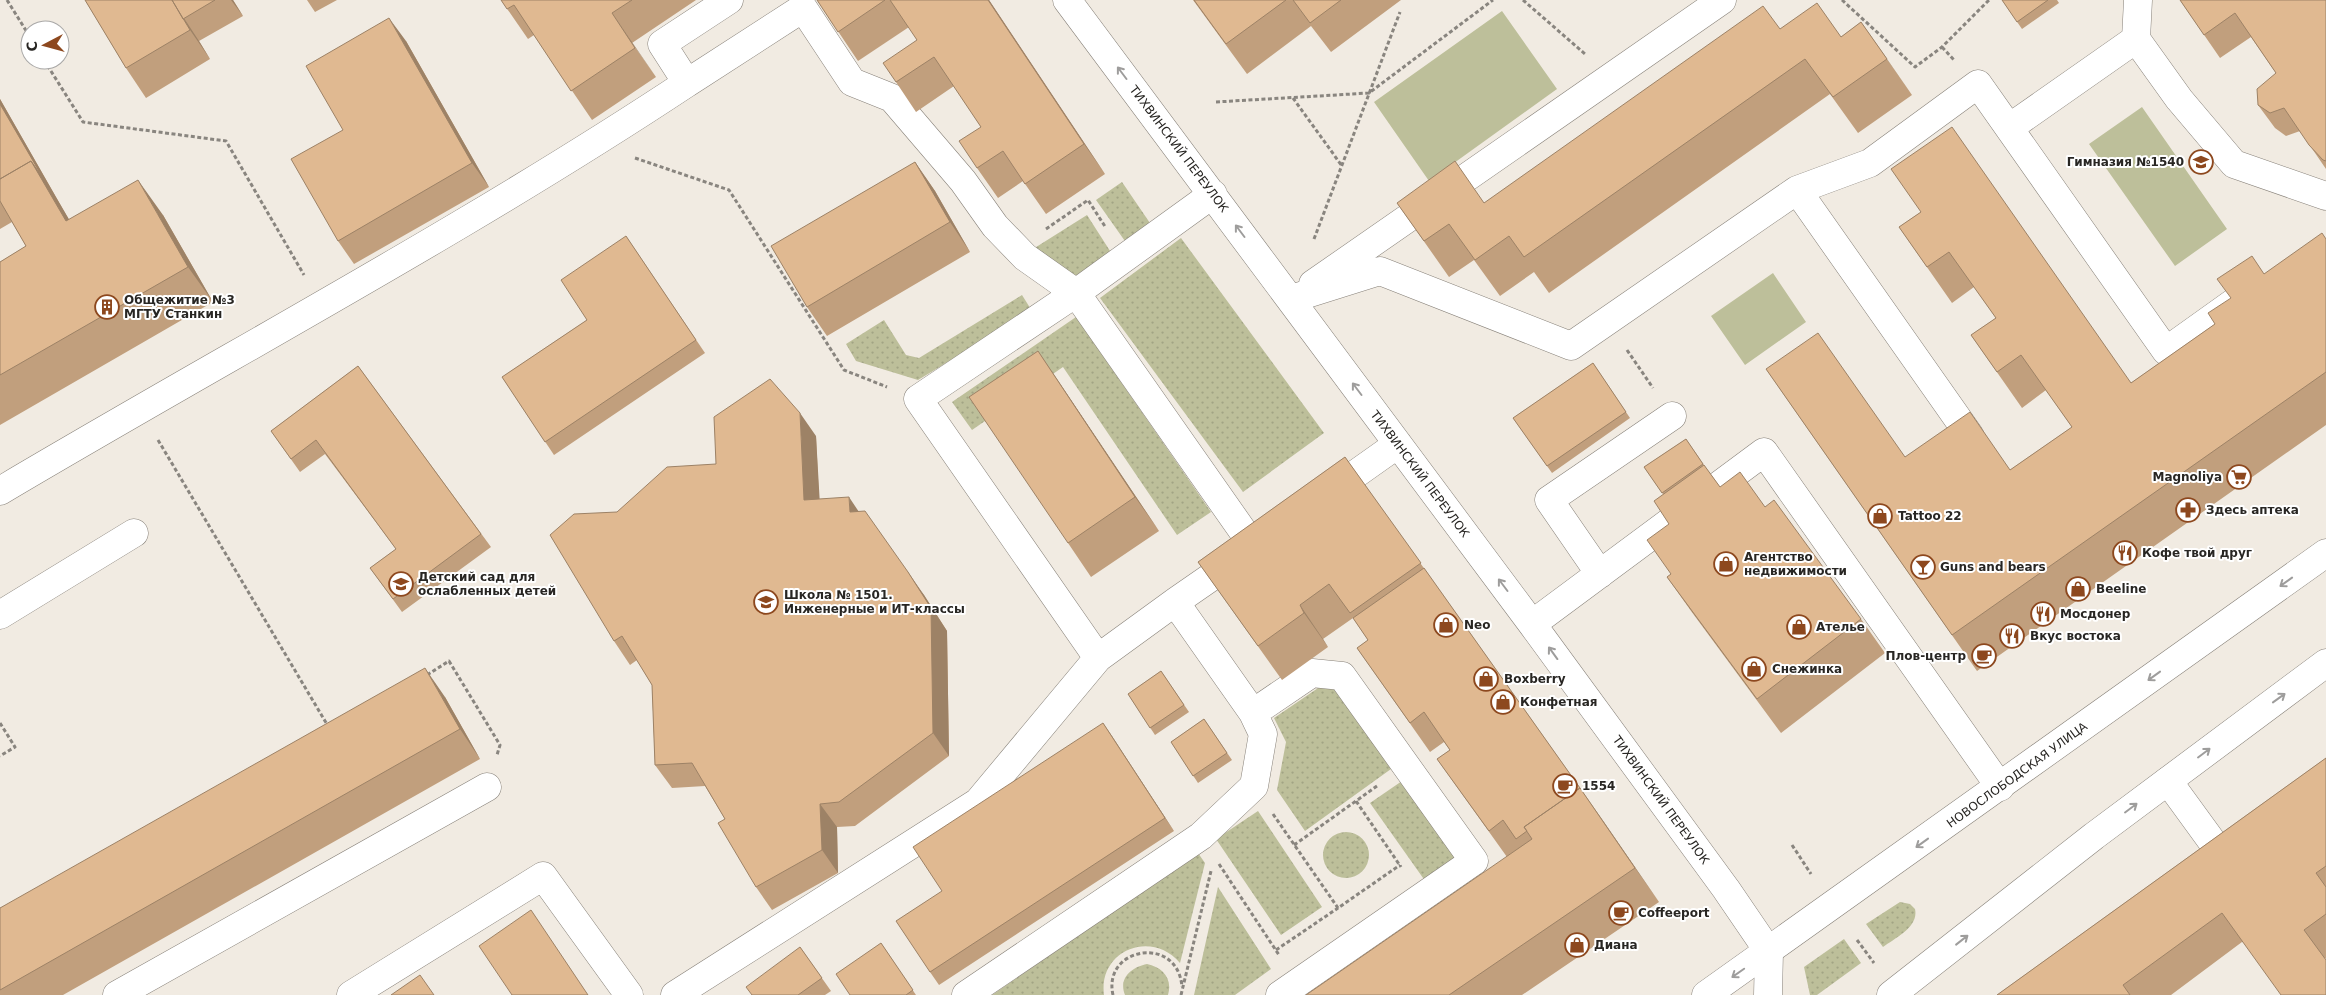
<svg xmlns="http://www.w3.org/2000/svg" width="2326" height="995" viewBox="0 0 2326 995" font-family="'DejaVu Sans',sans-serif">
	<defs>
		<pattern id="grass-dots" width="8" height="8" patternUnits="userSpaceOnUse" patternTransform="scale(1.25)"><rect width="8" height="8" fill="#bdbf9a"/><path d="M2 2h.1M6 6h.1" fill="none" stroke="#a2a484" stroke-width="1.8" stroke-linecap="round"/></pattern>
	</defs>
	<rect width="100%" height="100%" fill="#f1ebe2"/>
	<path fill="url(#grass-dots)" d="M 1122,182 L 1152,226 L 1127,244 L 1096,200 Z
		M 1087,215 L 1112,254 L 1075,278 L 1033,249 Z
		M 1181,238 L 1324,433 L 1243,492 L 1100,298 Z
		M 1022,295 L 1032,311 L 918,380 L 856,361 L 846,344 L 884,320 L 906,355 L 919,358 Z
		M 1076,317 L 1211,512 L 1177,535 L 1063,367 L 972,430 L 952,402 Z
		M 1321,686 L 1337,689 L 1391,769 L 1305,831 L 1277,790 L 1286,742 L 1274,718 Z
		M 1402,781 L 1459,863 L 1428,885 L 1370,803 Z
		M 1258,811 L 1322,907 L 1281,935 L 1216,839 Z
		M1323 855a23 23 0 1 1 46 0a23 23 0 1 1-46 0Z
		M 1198,853 L 1205,863 L 1180,963 C 1152,929 1098,950 1104,995 L 992,995 Z
		M 1218,887 L 1271,969 L 1235,995 L 1194,995 Z
		M 1900,902 L 1910,904 L 1915,909 C 1919,927 1895,938 1883,947 L 1866,924 Z
		M 1844,939 L 1861,963 L 1817,995 L 1810,995 L 1804,967 Z
		M 1147,964 C 1162,967 1173,978 1168,995 L 1125,995 C 1118,978 1132,967 1147,964 Z"/>
	<path fill="#bdbf9a" d="M 1502,11 L 1557,89 L 1429,181 L 1374,102 Z
		M 2142,107 L 2227,229 L 2175,266 L 2089,144 Z
		M 1773,273 L 1806,322 L 1745,365 L 1711,316 Z"/>
	<g fill="none" stroke-linecap="round" stroke-linejoin="round">
		<g stroke="#878179" stroke-width="29">
			<path id="minor" d="M 1067,0 L 1532,624 L 1726,889 L 1769,952 L 1768,995
				M 2136,39 L 2138,0
				M 687,83 L 803,8 L 852,82 L 892,98 L 963,181 L 995,226 L 1025,257 L 1076,293 L 1254,547
				M 2009,128 L 2136,39 L 2179,99 L 2234,164 L 2326,196
				M 1797,190 L 1970,436
				M 1313,284 L 1722,0
				M 1291,299 L 1380,271 L 1571,346 L 1797,190 L 1870,163 L 1978,84 L 2166,351 L 2243,296
				M 0,491 C 229,355 465,230 687,83 L 662,44 L 729,0
				M 1326,495 L 1398,444
				M 1600,574 L 1549,500 L 1672,416
				M 0,615 L 134,533
				M 1532,624 L 1764,452 L 2000,787
				M 1098,658 L 918,399 L 1076,293 L 1213,194
				M 1253,713 L 1312,673 L 1342,676 L 1474,861 L 1280,995
				M 2168,781 L 2232,869
				M 117,995 L 487,787
				M 351,995 L 543,876 L 629,995
				M 675,995 L 978,802 L 1098,658 L 1175,602
				M 966,995 L 1201,836 L 1254,786 L 1263,734 L 1253,713 L 1175,602 L 1240,557"/>
		</g>
		<g stroke="#878179" stroke-width="29">
			<path id="major" d="M 1706,995 L 2326,553
				M 1891,995 L 2094,836 L 2326,663"/>
		</g>
		<path stroke="#89857f" stroke-width="3" stroke-dasharray="4 2.5" stroke-linecap="butt" d="M 7,0 L 30,37
			M 1523,0 L 1585,54
			M 1842,0 L 1915,67 L 1942,47 L 1989,0
			M 1942,47 L 1954,60
			M 44,60 L 83,122 L 226,141 L 304,275
			M 1293,98 L 1342,166
			M 1216,102 L 1369,93 L 1493,0
			M 635,158 L 729,190 L 844,370 L 887,387
			M 1046,229 L 1088,200 L 1106,228
			M 1314,239 L 1400,12
			M 1627,350 L 1653,388
			M 158,440 L 328,726
			M 427,675 L 449,661 L 500,745 L 497,755
			M 0,723 L 15,747 L 0,756
			M 1377,786 L 1356,801 L 1401,867
			M 1273,814 L 1338,908 L 1400,865
			M 1294,845 L 1356,801
			M 1792,845 L 1811,874
			M 1219,864 L 1279,955
			M 1857,940 L 1874,963
			M 1276,950 L 1338,908
			M 1113,995 C 1102,947 1178,934 1182,987
			M 1181,995 L 1211,871"/>
		<use href="#minor" stroke="#fff" stroke-width="28"/>
		<use href="#major" stroke="#fff" stroke-width="28"/>
	</g>
	<path fill="#c19f7d" d="M 85,0 L 233,0 L 243,16 L 199,41 L 210,59 L 146,98 L 126,68 Z
		M 307,0 L 337,0 L 315,12 Z
		M 501,0 L 696,0 L 632,43 L 656,77 L 592,120 L 534,35 L 528,39 Z
		M 817,0 L 989,0 L 1105,174 L 1046,214 L 1023,181 L 998,198 L 977,168 L 981,127 L 954,86 L 916,112 L 896,82 L 917,40 L 909,27 L 858,61 Z
		M 1193,0 L 1401,0 L 1331,52 L 1311,26 L 1247,74 Z
		M 2002,0 L 2057,0 L 2059,3 L 2022,29 Z
		M 2180,0 L 2326,0 L 2326,169 L 2300,131 L 2286,136 L 2275,128 L 2258,105 L 2276,73 L 2251,37 L 2220,58 Z
		M 1861,22 L 1912,95 L 1858,133 L 1830,94 L 1549,293 L 1534,272 L 1500,296 L 1474,260 L 1449,277 L 1397,203 L 1484,203 L 1780,29 L 1841,37 Z
		M 406,41 L 489,187 L 354,264 L 338,241 L 343,130 Z
		M 0,99 L 69,220 L 163,215 L 213,302 L 0,425 L 0,262 L 26,246 L 12,222 L 0,229 Z
		M 915,162 L 935,191 L 970,252 L 827,336 L 807,307 Z
		M 1921,212 L 2131,383 L 2215,324 L 2264,274 L 2326,239 L 2326,425 L 1977,671 L 1766,369 L 1905,457 L 2010,470 L 2072,427 L 2046,390 L 2022,408 L 1971,335 L 1996,318 L 1974,287 L 1952,303 L 1899,227 Z
		M 626,236 L 705,353 L 554,455 L 502,377 L 587,320 Z
		M 1038,351 L 1061,385 L 1159,531 L 1091,577 L 1068,543 Z
		M 1593,363 L 1630,418 L 1552,473 L 1513,418 Z
		M 358,366 L 491,547 L 402,612 L 370,568 L 396,549 L 325,454 L 300,472 L 271,431 Z
		M 816,436 L 819,499 L 858,511 L 924,595 L 947,631 L 949,756 L 855,826 L 837,827 L 838,873 L 772,910 L 756,887 L 725,819 L 705,786 L 672,788 L 655,765 L 652,685 L 637,660 L 630,665 L 614,641 L 617,512 L 716,464 Z
		M 1686,439 L 1704,465 L 1720,487 L 1765,507 L 1861,619 L 1885,653 L 1781,733 L 1691,611 L 1667,577 L 1671,574 L 1669,524 L 1663,494 L 1644,467 Z
		M 1345,457 L 1580,788 L 1659,902 L 1522,995 L 1306,995 L 1507,857 L 1437,759 L 1450,750 L 1444,742 L 1430,752 L 1357,648 L 1368,640 L 1353,618 L 1323,639 L 1328,647 L 1282,680 L 1198,562 Z
		M 1161,671 L 1189,712 L 1155,735 L 1128,694 Z
		M 445,697 L 480,759 L 63,995 L 0,995 L 0,908 Z
		M 1204,719 L 1232,760 L 1198,783 L 1171,742 Z
		M 1103,723 L 1174,831 L 939,985 L 930,972 L 942,891 Z
		M 2326,758 L 2326,958 L 2325,959 L 2242,942 L 2171,995 L 1997,995 Z
		M 881,943 L 916,995 L 850,995 Z
		M 800,947 L 831,991 L 825,995 L 752,995 Z"/>
	<path fill="#9d8266" d="M 172,0 L 199,41 L 210,59 L 190,30 Z
		M 231,0 L 233,0 L 243,16 Z
		M 988,0 L 989,0 L 1105,174 L 1084,144 Z
		M 612,13 L 632,43 L 656,77 Z
		M 389,18 L 406,41 L 489,187 L 472,163 Z
		M 1861,22 L 1886,58 L 1912,95 L 1887,59 Z
		M 0,99 L 56,197 L 91,257 L 66,221 L 31,161 L 0,104 Z
		M 915,162 L 935,191 L 970,252 L 950,222 Z
		M 138,180 L 163,215 L 213,302 L 188,267 Z
		M 1038,351 L 1061,385 L 1159,531 L 1135,497 Z
		M 800,413 L 816,436 L 821,523 L 804,500 Z
		M 849,497 L 865,521 L 850,512 Z
		M 908,572 L 924,595 L 947,631 L 949,756 L 933,733 Z
		M 1300,605 L 1323,639 L 1328,647 L 1304,613 Z
		M 425,668 L 445,697 L 480,759 L 460,729 Z
		M 1103,723 L 1112,736 L 1174,831 L 1165,818 Z
		M 1580,788 L 1604,822 L 1659,902 L 1635,868 Z
		M 820,804 L 837,827 L 838,873 L 822,850 Z"/>
	<path fill="#e0b991" stroke="#9d8266" d="M 85,0 L 172,0 L 190,30 L 126,68 Z
		M 172,0 L 215,0 L 183,19 Z
		M 501,0 L 632,0 L 612,13 L 635,48 L 571,91 L 514,5 L 507,9 Z
		M 817,0 L 885,0 L 838,32 Z
		M 890,0 L 988,0 L 1084,144 L 1025,184 L 1003,151 L 977,168 L 959,141 L 981,127 L 934,57 L 896,82 L 883,63 L 917,40 Z
		M 1194,0 L 1286,0 L 1226,44 Z
		M 1293,0 L 1341,0 L 1310,23 Z
		M 2002,0 L 2048,0 L 2017,22 Z
		M 2180,0 L 2326,0 L 2326,161 L 2323,160 L 2309,145 L 2284,108 L 2270,113 L 2258,105 L 2257,89 L 2276,73 L 2235,13 L 2204,35 Z
		M 1817,3 L 1841,37 L 1861,22 L 1887,59 L 1833,97 L 1805,59 L 1524,257 L 1509,236 L 1475,260 L 1449,224 L 1424,241 L 1397,203 L 1455,161 L 1484,203 L 1763,6 L 1780,29 Z
		M 389,18 L 472,163 L 338,241 L 291,159 L 343,130 L 306,66 Z
		M 0,104 L 43,178 L 31,161 L 0,179 Z
		M 1952,127 L 2131,383 L 2215,324 L 2208,313 L 2231,298 L 2217,279 L 2252,256 L 2264,274 L 2322,233 L 2326,239 L 2326,372 L 1952,635 L 1766,369 L 1818,333 L 1905,457 L 1970,412 L 2010,470 L 2072,427 L 2021,355 L 1997,372 L 1971,335 L 1996,318 L 1949,252 L 1927,267 L 1899,227 L 1921,212 L 1891,169 Z
		M 31,161 L 66,221 L 138,180 L 188,267 L 0,375 L 0,262 L 26,246 L 0,201 L 0,179 Z
		M 915,162 L 950,222 L 807,307 L 771,246 Z
		M 626,236 L 696,340 L 545,442 L 502,377 L 587,320 L 561,280 Z
		M 1038,351 L 1135,497 L 1068,543 L 969,397 Z
		M 1593,363 L 1626,412 L 1547,466 L 1513,418 Z
		M 358,366 L 481,534 L 393,599 L 370,568 L 396,549 L 316,440 L 291,459 L 271,431 Z
		M 770,379 L 800,413 L 804,500 L 849,497 L 850,512 L 865,511 L 908,572 L 931,608 L 933,733 L 839,802 L 820,804 L 822,850 L 756,887 L 718,823 L 725,819 L 692,763 L 655,765 L 652,685 L 622,636 L 614,641 L 550,535 L 574,514 L 617,512 L 667,467 L 716,464 L 714,417 Z
		M 1686,439 L 1703,464 L 1662,493 L 1644,467 Z
		M 1345,457 L 1421,563 L 1350,613 L 1329,584 L 1300,605 L 1304,613 L 1258,646 L 1198,562 Z
		M 1704,465 L 1720,487 L 1740,472 L 1765,507 L 1774,500 L 1861,619 L 1757,699 L 1667,577 L 1671,574 L 1647,540 L 1669,524 L 1654,501 Z
		M 1424,568 L 1580,788 L 1524,827 L 1527,831 L 1516,839 L 1503,820 L 1489,831 L 1437,759 L 1450,750 L 1424,712 L 1410,723 L 1357,648 L 1368,640 L 1353,618 Z
		M 425,668 L 460,729 L 0,990 L 0,908 Z
		M 1161,671 L 1184,705 L 1150,728 L 1128,694 Z
		M 1204,719 L 1227,753 L 1193,776 L 1171,742 Z
		M 1103,723 L 1165,818 L 930,972 L 896,921 L 942,891 L 913,847 Z
		M 2326,758 L 2326,866 L 2316,873 L 2326,887 L 2326,914 L 2304,930 L 2326,960 L 2326,995 L 2281,995 L 2222,913 L 2123,985 L 2130,995 L 1997,995 Z
		M 1580,788 L 1635,868 L 1449,995 L 1306,995 L 1532,839 L 1524,827 Z
		M 531,910 L 588,995 L 512,995 L 479,946 Z
		M 881,943 L 913,990 L 906,995 L 850,995 L 836,974 Z
		M 800,947 L 822,978 L 798,995 L 752,995 L 746,987 Z
		M 420,975 L 434,995 L 391,995 Z"/>
	<defs><path id="oneway-shaft" d="M-6 0H5M1.5-3L5.5 0L1.5 3" fill="none" stroke-width="1.6" stroke-linecap="round" stroke-linejoin="round" transform="scale(1.25)"/></defs>
	<g stroke="#9e9d9c">
		<use href="#oneway-shaft" transform="translate(1122 73) rotate(-127)"/>
		<use href="#oneway-shaft" transform="translate(1240 231) rotate(-127)"/>
		<use href="#oneway-shaft" transform="translate(1357 389) rotate(-127)"/>
		<use href="#oneway-shaft" transform="translate(2286 582) rotate(144)"/>
		<use href="#oneway-shaft" transform="translate(1503 585) rotate(-127)"/>
		<use href="#oneway-shaft" transform="translate(1553 653) rotate(-126)"/>
		<use href="#oneway-shaft" transform="translate(2154 676) rotate(144)"/>
		<use href="#oneway-shaft" transform="translate(2279 698) rotate(-36)"/>
		<use href="#oneway-shaft" transform="translate(2204 753) rotate(-37)"/>
		<use href="#oneway-shaft" transform="translate(2131 808) rotate(-37)"/>
		<use href="#oneway-shaft" transform="translate(1922 843) rotate(144)"/>
		<use href="#oneway-shaft" transform="translate(1962 940) rotate(-38)"/>
		<use href="#oneway-shaft" transform="translate(1738 973) rotate(145)"/>
	</g>
	<defs>
		<g id="school-ring" transform="scale(1.25)"><circle r="9.5" fill="#fff" stroke="#8d481e" stroke-width="1.5"/><path d="M0-5L7-2L0 1L-7-2ZM-4 1L0 2.5L4 1V4Q0 6-4 4Z" fill="#8d481e"/></g>
		<g id="building-ring" transform="scale(1.25)"><circle r="9.5" fill="#fff" stroke="#8d481e" stroke-width="1.5"/><path d="M-4-6H4V6H1V3H-1V6H-4ZM-2.5-4.3h1.7v1.8h-1.7ZM.8-4.3h1.7v1.8H.8ZM-2.5-1h1.7V.8h-1.7ZM.8-1h1.7V.8H.8Z" fill="#8d481e"/></g>
		<g id="supermarket-ring" transform="scale(1.25)"><circle r="9.5" fill="#fff" stroke="#8d481e" stroke-width="1.5"/><path d="M-6-5.5h2.5l.6 2H6L4.5 2H-2.5L-4.4-4H-6ZM-1.5 3.2a1.3 1.3 0 1 0 .1 0ZM3 3.2a1.3 1.3 0 1 0 .1 0Z" fill="#8d481e"/></g>
		<g id="pharmacy-ring" transform="scale(1.25)"><circle r="9.5" fill="#fff" stroke="#8d481e" stroke-width="1.5"/><path d="M-2-6h4v4h4v4h-4v4h-4v-4h-4v-4h4Z" fill="#8d481e"/></g>
		<g id="shop-ring" transform="scale(1.25)"><circle r="9.5" fill="#fff" stroke="#8d481e" stroke-width="1.5"/><path d="M-5-2.5h2.3a2.7 3.5 0 0 1 5.4 0H5L5.5 6h-11ZM-1.5-2.5h3a1.5 2.3 0 0 0-3 0Z" fill="#8d481e"/></g>
		<g id="restaurant-ring" transform="scale(1.25)"><circle r="9.5" fill="#fff" stroke="#8d481e" stroke-width="1.5"/><path d="M-5-6h1v4h1v-4h1v4h1v-4h1v5L-1.5 .5V6h-2V.5L-5-1ZM5-6V6H3V1.5H1.5Q1.5-4 5-6Z" fill="#8d481e"/></g>
		<g id="bar-ring" transform="scale(1.25)"><circle r="9.5" fill="#fff" stroke="#8d481e" stroke-width="1.5"/><path d="M-6-5H6L.8 .8V4.5H3.5V6h-7V4.5H-.8V.8Z" fill="#8d481e"/></g>
		<g id="cafe-ring" transform="scale(1.25)"><circle r="9.5" fill="#fff" stroke="#8d481e" stroke-width="1.5"/><path d="M-5.5-4.5H6V0H3Q3 3.5 0 3.5H-2.5Q-5.5 3.5-5.5 0ZM3-3.2v2h1.7v-2ZM-6 4.5H4V6H-6Z" fill="#8d481e"/></g>
	</defs>
	<g fill-rule="evenodd">
		<use href="#school-ring" x="2201" y="162"/>
		<use href="#building-ring" x="107" y="307"/>
		<use href="#supermarket-ring" x="2239" y="477"/>
		<use href="#pharmacy-ring" x="2188" y="510"/>
		<use href="#shop-ring" x="1880" y="516"/>
		<use href="#restaurant-ring" x="2125" y="553"/>
		<use href="#shop-ring" x="1726" y="564"/>
		<use href="#bar-ring" x="1923" y="567"/>
		<use href="#school-ring" x="401" y="584"/>
		<use href="#shop-ring" x="2078" y="589"/>
		<use href="#school-ring" x="766" y="602"/>
		<use href="#restaurant-ring" x="2043" y="614"/>
		<use href="#shop-ring" x="1446" y="625"/>
		<use href="#shop-ring" x="1799" y="627"/>
		<use href="#restaurant-ring" x="2012" y="636"/>
		<use href="#cafe-ring" x="1984" y="656"/>
		<use href="#shop-ring" x="1754" y="669"/>
		<use href="#shop-ring" x="1486" y="679"/>
		<use href="#shop-ring" x="1503" y="702"/>
		<use href="#cafe-ring" x="1565" y="786"/>
		<use href="#cafe-ring" x="1621" y="913"/>
		<use href="#shop-ring" x="1577" y="945"/>
	</g>
	<g text-anchor="middle" dominant-baseline="central" stroke-width="4" stroke-linejoin="round" paint-order="stroke">
		<g font-size="12" fill="#282623" stroke="#fff">
			<text transform="translate(1179 149) rotate(53)">ТИХВИНСКИЙ ПЕРЕУЛОК</text>
			<text transform="translate(1420 474) rotate(53)">ТИХВИНСКИЙ ПЕРЕУЛОК</text>
			<text transform="translate(2017 775) rotate(-36)">НОВОСЛОБОДСКАЯ УЛИЦА</text>
			<text transform="translate(1661 800) rotate(54)">ТИХВИНСКИЙ ПЕРЕУЛОК</text>
		</g>
		<g font-size="12" font-weight="bold" fill="#282623" stroke="#fff" text-anchor="start">
			<text x="2184" y="162" text-anchor="end">Гимназия №1540</text>
			<text x="124" y="300">Общежитие №3<tspan x="124" dy="14">МГТУ Станкин</tspan></text>
			<text x="2222" y="477" text-anchor="end">Magnoliya</text>
			<text x="2206" y="510">Здесь аптека</text>
			<text x="1898" y="516">Tattoo 22</text>
			<text x="2142" y="553">Кофе твой друг</text>
			<text x="1744" y="557">Агентство<tspan x="1744" dy="14">недвижимости</tspan></text>
			<text x="1940" y="567">Guns and bears</text>
			<text x="418" y="577">Детский сад для<tspan x="418" dy="14">ослабленных детей</tspan></text>
			<text x="2096" y="589">Beeline</text>
			<text x="784" y="595">Школа № 1501.<tspan x="784" dy="14">Инженерные и ИТ-классы</tspan></text>
			<text x="2060" y="614">Мосдонер</text>
			<text x="1464" y="625">Neo</text>
			<text x="1816" y="627">Ателье</text>
			<text x="2030" y="636">Вкус востока</text>
			<text x="1966" y="656" text-anchor="end">Плов-центр</text>
			<text x="1772" y="669">Снежинка</text>
			<text x="1504" y="679">Boxberry</text>
			<text x="1520" y="702">Конфетная</text>
			<text x="1582" y="786">1554</text>
			<text x="1638" y="913">Coffeeport</text>
			<text x="1594" y="945">Диана</text>
		</g>
	</g>
	<g transform="translate(45 45) rotate(264)"><circle r="24" fill="#ffffff" stroke="#a9a8a7"/>
	<path d="M0-4L9 19L0 12L-9 19Z" fill="#8d481e"/>
	<text y="-8" font-size="14" font-weight="bold" text-anchor="middle" fill="#282623">С</text>
	</g>
</svg>
